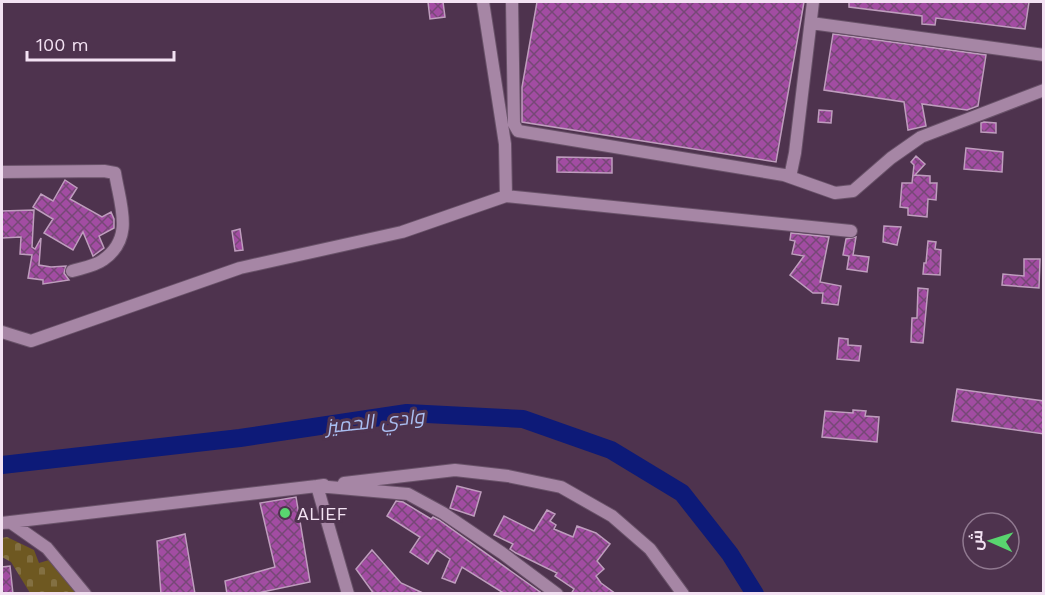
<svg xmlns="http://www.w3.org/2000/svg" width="1045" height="595" viewBox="0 0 1045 595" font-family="'Work Sans',Cairo,sans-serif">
	<defs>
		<pattern id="cemetery-stones" width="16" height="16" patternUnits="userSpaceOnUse" patternTransform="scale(1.5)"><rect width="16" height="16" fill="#6e5821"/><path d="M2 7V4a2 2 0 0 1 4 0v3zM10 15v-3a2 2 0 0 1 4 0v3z" fill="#837042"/></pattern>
		<pattern id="building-cross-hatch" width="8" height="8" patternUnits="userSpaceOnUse" patternTransform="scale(1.5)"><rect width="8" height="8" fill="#a24ca2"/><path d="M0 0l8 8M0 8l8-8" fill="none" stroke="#764876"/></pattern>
	</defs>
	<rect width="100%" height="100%" fill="#4e334e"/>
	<path fill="url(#cemetery-stones)" d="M 7,537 L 34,550 L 39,563 L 49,560 L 79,593 L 30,593 L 11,562 L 2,557 L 2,538 Z"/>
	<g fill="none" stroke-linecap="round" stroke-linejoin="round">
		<path stroke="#0d1a78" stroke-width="18" d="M 2,465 L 240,438 L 407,413 L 523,419 L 611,450 L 682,493 L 730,554 L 755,594"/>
	</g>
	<path fill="url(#building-cross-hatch)" stroke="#be9dbd" stroke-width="1.5" d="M 428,2 L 443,2 L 445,17 L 430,19 Z
		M 537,2 L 804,2 L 776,162 L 522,122 L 522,87 Z
		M 849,2 L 1029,2 L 1025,29 L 936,18 L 935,25 L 922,24 L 922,16 L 849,7 Z
		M 833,34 L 986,55 L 978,106 L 967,110 L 922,104 L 926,126 L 908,130 L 904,102 L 824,90 Z
		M 819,110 L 832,111 L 831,123 L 818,122 Z
		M 984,122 L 996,123 L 996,133 L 981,132 L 981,123 Z
		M 966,148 L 1003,152 L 1002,172 L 964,169 Z
		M 916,156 L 925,164 L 915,175 L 930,176 L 930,183 L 937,183 L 936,200 L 928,199 L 927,217 L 908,215 L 908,208 L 900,207 L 902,183 L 912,183 L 914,165 L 911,162 Z
		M 557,157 L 612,158 L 612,173 L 557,172 Z
		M 65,180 L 77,188 L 70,199 L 102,217 L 111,212 L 114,219 L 114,228 L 99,236 L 104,248 L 93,256 L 83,232 L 73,250 L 44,233 L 53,219 L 33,207 L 41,194 L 53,201 Z
		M 34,210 L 32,247 L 35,249 L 41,238 L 39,265 L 51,267 L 66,266 L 64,273 L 69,280 L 43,284 L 43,280 L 28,278 L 32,255 L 20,254 L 21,237 L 2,238 L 2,211 Z
		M 884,226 L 901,227 L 897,245 L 883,242 Z
		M 240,229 L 243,250 L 235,251 L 232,231 Z
		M 791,233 L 829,237 L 820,282 L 841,286 L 838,305 L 822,303 L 823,293 L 813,293 L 790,275 L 804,256 L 792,254 L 795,241 L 790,240 Z
		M 856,237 L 853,255 L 869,257 L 867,272 L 847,269 L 849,256 L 843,255 L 846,239 Z
		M 928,241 L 936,242 L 935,249 L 941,250 L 940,275 L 923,274 L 924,263 L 926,263 Z
		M 1024,259 L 1040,259 L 1039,288 L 1002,285 L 1003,274 L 1024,276 Z
		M 918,288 L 928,289 L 923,343 L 911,342 L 912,318 L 917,318 Z
		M 839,338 L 848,339 L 848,345 L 861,346 L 859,361 L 837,359 Z
		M 957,389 L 1044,401 L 1044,434 L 952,421 Z
		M 853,410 L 866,411 L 865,416 L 879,417 L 877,442 L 822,437 L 825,411 L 853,413 Z
		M 457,486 L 481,492 L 474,516 L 450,508 Z
		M 296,497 L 310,582 L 253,594 L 227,594 L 225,581 L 275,567 L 260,503 Z
		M 396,501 L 403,502 L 431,519 L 433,517 L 439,520 L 543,594 L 505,594 L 462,567 L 455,583 L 442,578 L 450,559 L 437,550 L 428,564 L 410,552 L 420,537 L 387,516 Z
		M 547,510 L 555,514 L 550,521 L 556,525 L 554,529 L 573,537 L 577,526 L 596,533 L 610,544 L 597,561 L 604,569 L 596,576 L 601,583 L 616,594 L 571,594 L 574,589 L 555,576 L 557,573 L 516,553 L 510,549 L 513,544 L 494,535 L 504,516 L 534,531 Z
		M 185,534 L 195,594 L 161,594 L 157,541 Z
		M 372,550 L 401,583 L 425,594 L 374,594 L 356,569 Z
		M 10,566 L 13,594 L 2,594 L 2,567 Z"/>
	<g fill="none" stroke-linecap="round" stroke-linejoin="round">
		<g stroke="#695269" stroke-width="14">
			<path id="minor" d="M 483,2 L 505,144 L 506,196
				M 512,2 L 514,124 L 518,131 L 784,175 L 835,193 L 853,191 L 891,158 L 921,137 L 1044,90
				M 811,23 L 1044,55
				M 2,172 L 104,171 L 115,173 C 120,205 135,238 103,260 C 95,266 82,268 72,271
				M 790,177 L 795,153 L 813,2
				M 2,332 L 31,341 L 240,268 L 402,232 L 506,196 L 851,231
				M 344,483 L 455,470 L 508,476 L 561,487 L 612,516 L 650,549 L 683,594
				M 324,485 L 317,486 L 348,594
				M 10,522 L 47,548 L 85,594
				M 2,523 L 317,486 L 408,494 L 443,513 L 502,553 L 557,594"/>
		</g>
		<use href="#minor" stroke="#a686a5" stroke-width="12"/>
	</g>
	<circle fill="#59d56f" stroke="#4e334e" stroke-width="2" cx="285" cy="513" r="6"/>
	<g text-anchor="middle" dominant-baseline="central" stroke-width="6" stroke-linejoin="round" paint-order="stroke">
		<g font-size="18" fill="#f3e2f3" stroke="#4e334e" text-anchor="start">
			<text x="297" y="513">ALIEF</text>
		</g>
		<g font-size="20" font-style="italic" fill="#a9bdf0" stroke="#4e334e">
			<text transform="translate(375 421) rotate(-6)">وادي الحميز</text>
		</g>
	</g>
	<rect width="1045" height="595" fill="none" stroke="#f3e2f3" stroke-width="6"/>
	<g transform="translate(991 541) rotate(273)"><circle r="28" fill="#4e334e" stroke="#907990" stroke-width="1.5"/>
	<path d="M0-4.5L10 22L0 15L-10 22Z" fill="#59d56f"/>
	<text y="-9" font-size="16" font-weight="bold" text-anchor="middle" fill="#f3e2f3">ش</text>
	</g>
	<path d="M27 51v9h147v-9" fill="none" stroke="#f3e2f3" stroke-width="3"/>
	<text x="36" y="51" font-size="18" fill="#f3e2f3" stroke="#4e334e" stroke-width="4.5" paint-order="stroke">100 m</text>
</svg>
